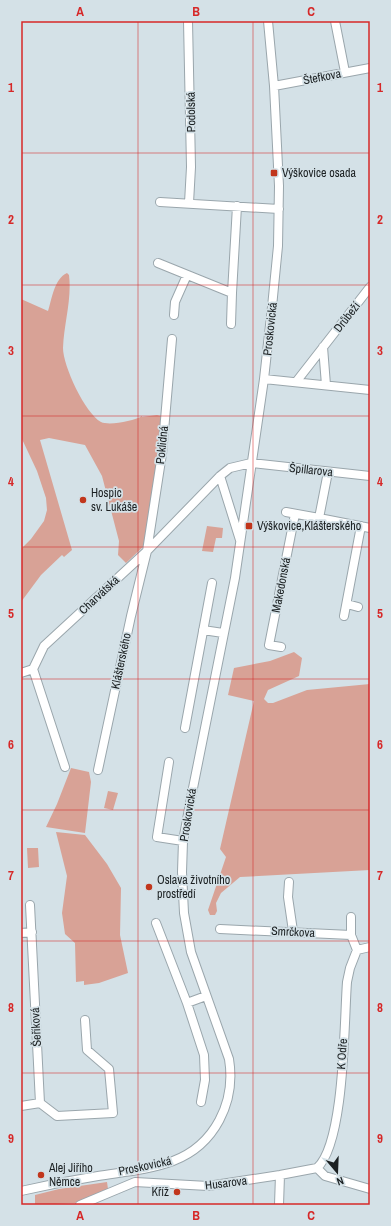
<svg xmlns="http://www.w3.org/2000/svg" width="391" height="1226" viewBox="0 0 391 1226" font-family="'Archivo Narrow',sans-serif">
	<rect width="100%" height="100%" fill="#d4e1e7"/>
	<path fill="#d8a296" d="M 67,273 L 69,275 C 72,299 64,323 63,348 C 63,366 85,413 101,422 C 109,426 134,421 142,416 L 142,417 L 157,415 L 165,417 L 145,545 L 126,563 L 118,555 L 119,541 L 102,476 L 85,445 L 49,438 L 40,440 L 72,550 L 64,557 L 62,555 L 41,575 L 21,602 L 21,549 L 31,539 L 44,521 L 47,510 L 46,498 L 37,471 L 21,437 L 21,299 L 48,311 C 52,299 54,279 67,273 Z
		M 207,526 L 223,528 L 222,538 L 216,538 L 213,552 L 202,551 Z
		M 294,652 L 302,658 L 299,676 L 268,690 L 264,699 L 268,703 L 273,703 L 307,690 L 370,684 L 370,870 L 240,877 L 221,893 L 216,903 L 217,911 L 215,915 L 210,915 L 208,910 L 226,857 L 220,849 L 254,701 L 228,695 L 234,668 L 270,661 Z
		M 71,768 L 89,772 L 91,782 L 85,833 L 46,827 L 57,804 Z
		M 108,791 L 118,793 L 113,810 L 104,808 Z
		M 56,832 L 85,835 L 107,864 L 121,888 L 120,935 L 128,973 L 99,983 L 84,985 L 84,981 L 76,982 L 75,943 L 65,934 L 62,913 L 67,876 Z
		M 27,848 L 38,848 L 39,867 L 28,868 Z
		M 107,1182 L 108,1189 L 75,1203 L 35,1205 L 35,1195 L 59,1189 Z"/>
	<g fill="none" stroke-linecap="round" stroke-linejoin="round">
		<g stroke="#9aa6ac" stroke-width="10">
			<path id="minor" d="M 188,21 L 191,167 L 189,203
				M 335,21 L 345,72
				M 274,86 L 370,68
				M 160,202 L 279,209
				M 158,263 L 232,293 L 231,324
				M 232,293 L 237,206
				M 174,315 L 175,302 L 187,275
				M 323,347 L 326,385
				M 264,379 L 370,390
				M 296,382 L 370,287
				M 220,476 L 240,540
				M 286,512 L 319,518 L 328,472
				M 319,518 L 370,528
				M 347,604 L 358,607
				M 344,616 L 361,526
				M 203,630 L 223,633
				M 281,647 L 269,645 L 295,514
				M 21,673 L 33,669
				M 185,728 L 212,583
				M 169,762 L 157,837 L 183,841
				M 65,767 L 33,669 L 44,646 L 147,551 L 220,476 L 230,468 L 251,463 L 370,476
				M 98,770 L 131,616 L 147,551 L 162,454 L 172,339
				M 289,882 L 288,897 L 293,931
				M 30,905 L 40,1103
				M 156,923 L 187,1003 L 204,1055 L 205,1080 L 201,1102
				M 220,929 L 351,935 L 357,950
				M 21,933 L 32,932
				M 351,935 L 351,917
				M 187,1003 L 206,996
				M 40,1103 L 57,1116 L 113,1113 L 109,1069 L 87,1050 L 85,1020
				M 21,1106 L 40,1103
				M 317,1168 C 345,1143 344,1021 347,982 L 350,968 L 357,950 L 370,947
				M 317,1168 L 325,1176 L 370,1189
				M 21,1191 C 47,1185 73,1180 98,1176 C 123,1172 149,1170 173,1161 C 215,1145 236,1102 229,1059 L 191,952 L 184,913 L 182,872 L 183,841 L 191,798 L 235,578 L 264,379 L 272,307 L 278,246 L 279,186 L 274,86 L 268,21
				M 80,1205 L 135,1182 L 208,1186 L 280,1175 L 317,1168
				M 279,1205 L 280,1175"/>
		</g>
		<use href="#minor" stroke="#fff" stroke-width="8"/>
	</g>
	<path fill="none" stroke="#d62828" stroke-width="1" stroke-opacity="0.55" d="M 138,21 L 138,1205M 253,21 L 253,1205M 21,153 L 370,153M 21,285 L 370,285M 21,416 L 370,416M 21,547 L 370,547M 21,679 L 370,679M 21,810 L 370,810M 21,941 L 370,941M 21,1073 L 370,1073"/>
	<g fill="#c1361c" stroke="#d4e1e7" stroke-width="1.5">
		<rect x="270" y="169" width="8" height="8" rx="2"/>
		<circle cx="83" cy="500" r="4"/>
		<rect x="245" y="522" width="8" height="8" rx="2"/>
		<circle cx="149" cy="887" r="4"/>
		<circle cx="41" cy="1175" r="4"/>
		<circle cx="177" cy="1192" r="4"/>
	</g>
	<g text-anchor="middle" dominant-baseline="central" stroke-width="3.5" stroke-linejoin="round" paint-order="stroke">
		<g font-size="12" fill="#1b2022" stroke="#d4e1e7">
			<text transform="translate(322 77) rotate(-11)">Štefkova</text>
			<text transform="translate(191 112) rotate(-91)">Podolská</text>
			<text transform="translate(347 317) rotate(-52)">Drůbeží</text>
			<text transform="translate(270 329) rotate(-84)">Proskovická</text>
			<text transform="translate(162 445) rotate(-84)">Poklidná</text>
			<text transform="translate(311 470) rotate(6)">Špillarova</text>
			<text transform="translate(281 585) rotate(-79)">Makedonská</text>
			<text transform="translate(99 595) rotate(-43)">Charvátská</text>
			<text transform="translate(121 661) rotate(-78)">Klášterského</text>
			<text transform="translate(188 815) rotate(-81)">Proskovická</text>
			<text transform="translate(293 932) rotate(3)">Smrčkova</text>
			<text transform="translate(36 1027) rotate(-93)">Šeříková</text>
			<text transform="translate(342 1054) rotate(-86)">K Odře</text>
			<text transform="translate(145 1166) rotate(-12)">Proskovická</text>
			<text transform="translate(226 1183) rotate(-7)">Husarova</text>
		</g>
		<g font-size="12" fill="#1b2022" stroke="#d4e1e7" text-anchor="start">
			<text x="282" y="173">Výškovice osada</text>
			<text x="91" y="493">Hospic<tspan x="91" dy="14">sv. Lukáše</tspan></text>
			<text x="257" y="526">Výškovice,Klášterského</text>
			<text x="157" y="880">Oslava životního<tspan x="157" dy="14">prostředí</tspan></text>
			<text x="49" y="1168">Alej Jiřího<tspan x="49" dy="14">Němce</tspan></text>
			<text x="169" y="1192" text-anchor="end">Kříž</text>
		</g>
	</g>
	<rect width="391" height="1226" fill="none" stroke="#d4e1e7" stroke-width="44"/>
	<g transform="translate(337 1172) rotate(161)" stroke="#d4e1e7" stroke-width="3" paint-order="stroke">
	<path d="M0-3L7 15L0 10L-7 15Z" fill="#1b2022"/>
	<text y="-6" font-size="11" font-weight="bold" text-anchor="middle" fill="#1b2022">N</text>
	</g>
	<rect x="22" y="22" width="347" height="1182" fill="none" stroke="#d62828" stroke-width="1.5"/>
	<g font-size="13" text-anchor="middle" font-weight="bold" fill="#d62828">
		<text x="80" y="16">A</text>
		<text x="196" y="16">B</text>
		<text x="311" y="16">C</text>
		<text x="11" y="92">1</text>
		<text x="380" y="92">1</text>
		<text x="11" y="224">2</text>
		<text x="380" y="224">2</text>
		<text x="11" y="355">3</text>
		<text x="380" y="355">3</text>
		<text x="11" y="486">4</text>
		<text x="380" y="486">4</text>
		<text x="11" y="618">5</text>
		<text x="380" y="618">5</text>
		<text x="11" y="749">6</text>
		<text x="380" y="749">6</text>
		<text x="11" y="880">7</text>
		<text x="380" y="880">7</text>
		<text x="11" y="1012">8</text>
		<text x="380" y="1012">8</text>
		<text x="11" y="1143">9</text>
		<text x="380" y="1143">9</text>
		<text x="80" y="1220">A</text>
		<text x="196" y="1220">B</text>
		<text x="311" y="1220">C</text>
	</g>
</svg>
